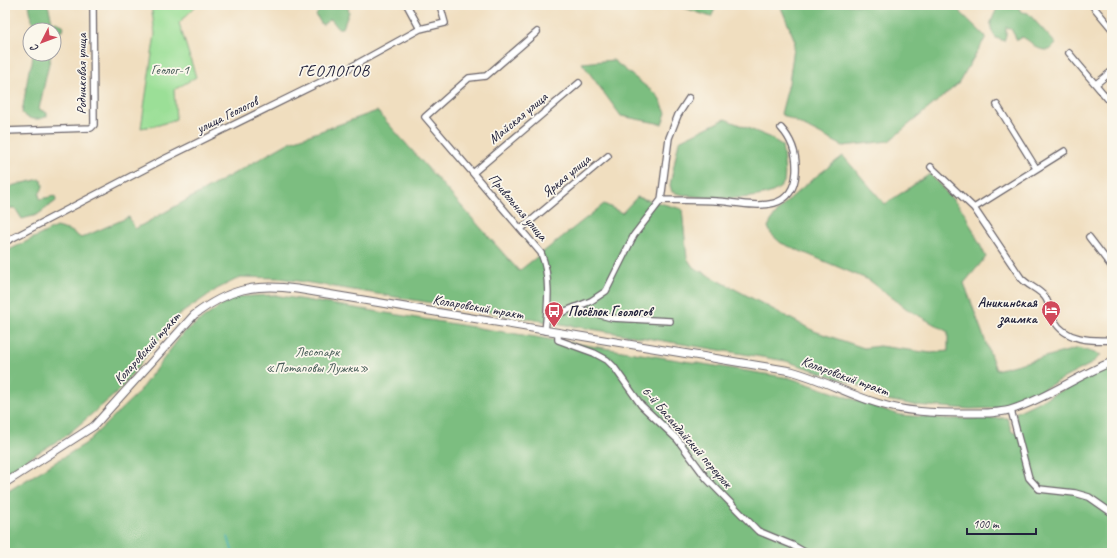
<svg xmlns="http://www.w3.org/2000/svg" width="1117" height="558" viewBox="0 0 1117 558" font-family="Caveat,sans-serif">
	<rect width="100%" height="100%" fill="#fbf7ec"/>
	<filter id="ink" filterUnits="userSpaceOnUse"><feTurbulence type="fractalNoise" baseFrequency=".025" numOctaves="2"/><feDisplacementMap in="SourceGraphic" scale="8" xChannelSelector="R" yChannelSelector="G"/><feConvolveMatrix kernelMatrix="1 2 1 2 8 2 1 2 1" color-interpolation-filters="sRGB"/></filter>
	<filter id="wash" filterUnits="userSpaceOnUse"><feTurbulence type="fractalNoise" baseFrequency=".012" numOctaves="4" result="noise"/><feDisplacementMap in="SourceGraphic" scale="16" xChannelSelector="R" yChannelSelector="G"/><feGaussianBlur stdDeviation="0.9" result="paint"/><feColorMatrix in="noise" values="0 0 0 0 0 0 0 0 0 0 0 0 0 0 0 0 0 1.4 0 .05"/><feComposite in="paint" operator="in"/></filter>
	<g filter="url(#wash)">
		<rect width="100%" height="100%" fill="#f0debf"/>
		<path fill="#9bdf97" stroke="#5e8069" d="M 151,5 L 197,5 L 179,23 L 196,77 L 174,90 L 176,119 L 159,125 L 141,128 L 155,34 Z"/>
		<path fill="#7cbe80" stroke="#4f705e" d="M 29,5 L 48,5 L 52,21 L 63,25 L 64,27 L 54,41 L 54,30 L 34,30 Z
			M 324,5 L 347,5 L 349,12 L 343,28 L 338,28 L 331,19 L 322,25 L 316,15 Z
			M 676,5 L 717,5 L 711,17 Z
			M 780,5 L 953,5 L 986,37 L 958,84 L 889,141 L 843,146 L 781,114 L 789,83 L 795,41 Z
			M 998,5 L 1017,5 L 1021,12 L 1028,13 L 1056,44 L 1050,50 C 1034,51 1034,42 1022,37 L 1017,40 L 1011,29 L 1006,27 L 1006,35 L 1004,41 L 996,38 C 985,23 994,19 998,5 Z
			M 33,54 L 51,54 L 39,109 L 47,113 L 47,116 C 39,121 28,120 22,113 L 29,70 L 32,64 Z
			M 613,60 L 658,96 L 666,113 L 662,124 L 621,116 L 582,63 Z
			M 377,111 L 519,271 L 604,204 L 622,213 L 637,197 L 682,209 L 687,258 L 693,267 L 814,331 L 864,348 L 879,346 L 931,353 L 948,351 L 948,332 L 907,309 L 869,280 L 781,243 L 771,234 L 768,227 C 778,203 821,173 843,156 L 885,204 L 930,174 L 964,212 L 986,257 L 964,283 L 996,370 L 1079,348 L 1101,355 L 1091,364 L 1014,404 L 996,408 L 970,409 L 914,405 L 882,399 L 861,386 L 786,361 L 280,278 L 241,277 L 217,289 L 176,317 L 119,391 L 67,435 L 5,473 L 5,252 L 56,227 L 71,231 L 81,238 L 129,217 L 135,229 L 290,142 Z
			M 725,119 L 767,136 L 782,145 C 783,154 786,174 784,182 C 776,205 691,199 672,192 L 670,185 L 679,141 Z
			M 40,179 C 45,185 43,188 39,194 L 40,199 L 55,196 L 56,201 L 37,215 L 22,219 L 15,208 L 10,208 L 5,196 L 5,191 L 11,186 Z
			M 274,295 L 790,378 L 900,415 L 950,419 L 1007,418 L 1012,432 L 1020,434 L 1015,413 L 1112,366 L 1112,553 L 5,553 L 5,493 L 85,444 L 137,394 L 183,333 L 233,297 Z"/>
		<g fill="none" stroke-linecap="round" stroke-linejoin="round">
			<path stroke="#40b0b7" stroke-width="1.5" d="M 228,537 L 233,553"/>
		</g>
	</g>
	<g filter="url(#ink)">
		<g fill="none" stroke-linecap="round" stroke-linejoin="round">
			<g stroke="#6a6469" stroke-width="8">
				<path id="minor" d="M 407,5 L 420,29
					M 1092,5 L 1112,29
					M 537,32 L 486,76 L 469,78 L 425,117 L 541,253 C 551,277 548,306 545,331
					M 1069,53 L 1112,104
					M 1096,84 L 1112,71
					M 997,105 L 1036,168
					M 5,131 L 91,128 L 94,125 L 93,5
					M 931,167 L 974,208 L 1021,278 C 1028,286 1039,289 1045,297 C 1050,304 1050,313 1054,320 C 1065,341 1092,341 1112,340
					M 473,173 L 579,83
					M 661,200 C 679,200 697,200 716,201 C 747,203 793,218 796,172 C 797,155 793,141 781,128
					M 974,208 L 1065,151
					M 521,229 L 608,156
					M 1089,237 L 1112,267
					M 5,242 L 164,159 L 351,67 L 420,29 L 445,23 L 440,5
					M 574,308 L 612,318 L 670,321
					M 547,315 L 553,316 L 591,301 L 606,291 L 634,235 L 661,200 L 669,138 L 678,115 L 689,98
					M 558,333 L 558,340 L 594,353 L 607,360 L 614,367 L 641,405 L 678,440 L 707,479 L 758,531 L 792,545 L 806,553
					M 1011,410 L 1029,478 L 1039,489 L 1075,493 L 1089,497 L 1112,513"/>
			</g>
			<g stroke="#6a6469" stroke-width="9">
				<path id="tertiary" d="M 5,483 L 94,426 L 194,315 C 229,289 254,283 297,289 L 791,371 C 821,379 848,394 877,403 C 905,412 935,413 964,413 C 980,413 998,414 1013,409 C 1048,398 1078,375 1112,362"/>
			</g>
			<use href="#minor" stroke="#fff" stroke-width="5.5"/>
			<use href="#tertiary" stroke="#fff" stroke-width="7"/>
		</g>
	</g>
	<defs>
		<g id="hotel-pin" transform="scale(1)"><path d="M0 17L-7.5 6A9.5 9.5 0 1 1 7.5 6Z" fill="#d1495b" stroke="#fbf7ec"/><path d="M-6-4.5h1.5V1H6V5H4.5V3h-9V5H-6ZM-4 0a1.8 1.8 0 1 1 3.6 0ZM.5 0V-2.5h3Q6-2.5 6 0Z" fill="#fff"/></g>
		<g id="bus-pin" transform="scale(1)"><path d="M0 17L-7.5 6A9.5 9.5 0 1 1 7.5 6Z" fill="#d1495b" stroke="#fbf7ec"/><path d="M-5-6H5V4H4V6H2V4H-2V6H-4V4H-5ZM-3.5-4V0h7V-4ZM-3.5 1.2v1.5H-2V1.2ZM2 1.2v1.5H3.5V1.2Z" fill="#fff"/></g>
	</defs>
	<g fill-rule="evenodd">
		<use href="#hotel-pin" x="1051" y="310"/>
		<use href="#bus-pin" x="554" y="311"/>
	</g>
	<g text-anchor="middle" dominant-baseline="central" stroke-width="3.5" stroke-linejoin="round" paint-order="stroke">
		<g font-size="14" fill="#465b57" stroke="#fbf7ec">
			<text x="170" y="69">Геолог-1</text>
			<text x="317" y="351">Лесопарк<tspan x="317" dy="16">«Потаповы Лужки»</tspan></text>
		</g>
		<g font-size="14" fill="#22223b" stroke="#fbf7ec">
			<text transform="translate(81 74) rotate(-90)">Родниковая улица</text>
			<text transform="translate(227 115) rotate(-26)">улица Геологов</text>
			<text transform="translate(518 118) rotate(-40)">Майская улица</text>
			<text transform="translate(566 176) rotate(-40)">Яркая улица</text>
			<text transform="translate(518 207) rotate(50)">Привольная улица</text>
			<text transform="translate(478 307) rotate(10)">Коларовский тракт</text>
			<text transform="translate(147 348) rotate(-48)">Коларовский тракт</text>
			<text transform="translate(845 376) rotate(20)">Коларовский тракт</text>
			<text transform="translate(687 437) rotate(49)">6-й Басандайский переулок</text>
		</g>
		<g font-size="14" font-weight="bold" fill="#22223b" stroke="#fbf7ec" text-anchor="end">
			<text x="1037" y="302">Аникинская<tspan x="1037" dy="16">заимка</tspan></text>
			<text x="568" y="311" text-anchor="start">Посёлок Геологов</text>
		</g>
		<g font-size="16" letter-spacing="1" fill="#22223b" stroke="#fbf7ec">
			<text x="334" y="71">ГЕОЛОГОВ</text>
		</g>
	</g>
	<rect width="1117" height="558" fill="none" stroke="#fbf7ec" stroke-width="20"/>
	<g transform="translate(42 42) rotate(228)"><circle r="19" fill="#fbf7ec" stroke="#a4a2a5"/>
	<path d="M0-3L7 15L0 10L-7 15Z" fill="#d1495b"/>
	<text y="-6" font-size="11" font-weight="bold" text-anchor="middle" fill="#22223b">С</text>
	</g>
	<path d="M967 528v6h69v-6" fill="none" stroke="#22223b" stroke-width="2"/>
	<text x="973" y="528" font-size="12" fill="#22223b" stroke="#fbf7ec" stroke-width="3" paint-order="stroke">100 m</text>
</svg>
